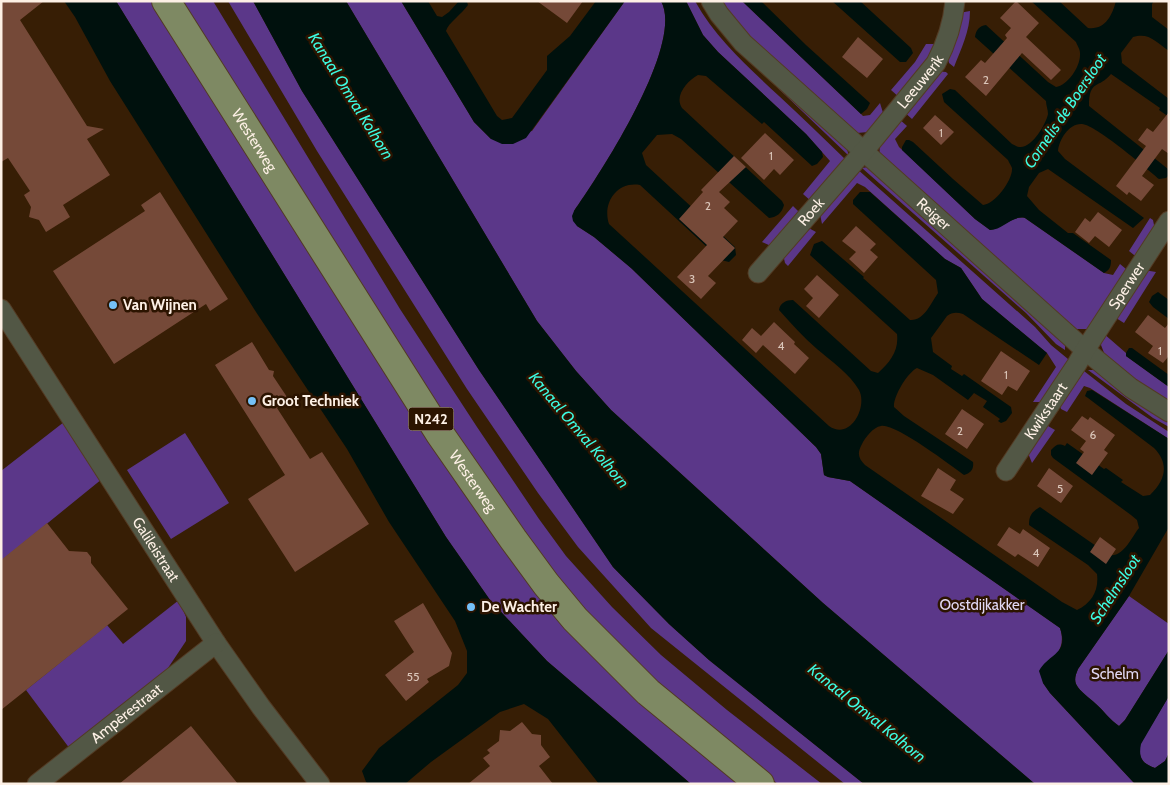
<svg xmlns="http://www.w3.org/2000/svg" width="1170" height="785" viewBox="0 0 1170 785" font-family="Cabin,sans-serif">
	<rect width="100%" height="100%" fill="#371e05"/>
	<path fill="#5b3789" d="M 116,1 L 151,1 L 423,425 L 501,542 L 741,784 L 691,784 L 547,661 L 490,600 L 446,537 Z
		M 180,1 L 213,1 L 400,309 L 477,427 L 539,519 L 566,556 L 612,607 L 661,655 L 727,710 L 822,784 L 778,784 L 746,758 L 656,683 L 575,600 L 543,561 L 371,308 L 220,61 Z
		M 228,1 L 253,1 L 302,91 L 479,370 L 613,567 L 669,624 L 709,660 L 864,784 L 845,784 L 651,628 L 578,547 L 538,493 L 467,389 L 317,151 Z
		M 346,1 L 401,1 L 474,122 L 491,139 L 532,131 L 625,1 L 661,1 C 685,44 600,174 574,211 L 577,226 L 594,237 L 631,268 L 816,447 L 821,454 L 824,475 L 828,477 L 850,481 L 1060,628 C 1066,647 1057,656 1042,667 L 1043,683 L 1050,693 L 1135,784 L 1035,784 L 823,603 L 611,410 L 576,371 L 537,321 Z
		M 686,1 L 695,1 C 716,39 748,67 779,96 C 802,117 824,139 846,160 L 812,202 L 803,194 L 830,161 L 806,134 L 718,52 L 703,35 Z
		M 700,1 L 703,1 L 846,146 L 849,156 L 731,43 Z
		M 720,1 L 742,1 L 861,114 L 863,116 L 870,115 L 880,103 L 884,116 L 868,132 L 857,133 L 751,40 Z
		M 970,11 C 970,31 961,49 954,67 L 949,63 L 947,54 L 959,13 Z
		M 926,44 L 934,44 L 936,51 L 900,98 L 891,90 L 915,62 Z
		M 936,71 L 946,72 L 948,74 L 912,119 L 903,111 Z
		M 898,118 L 907,126 L 895,139 L 899,147 L 975,219 L 990,230 C 1002,228 1013,215 1025,218 L 1104,273 L 1113,275 L 1120,264 L 1126,269 L 1090,329 L 1073,329 L 880,154 C 877,141 890,128 898,118 Z
		M 868,167 L 1065,344 L 1065,350 L 1056,344 L 1026,313 L 862,168 Z
		M 856,168 L 1035,327 L 1051,345 L 1068,359 L 1067,370 L 1046,402 L 1033,402 L 1056,367 L 1047,353 L 982,299 L 961,268 L 945,259 L 865,187 L 857,183 L 822,224 L 819,209 Z
		M 793,206 L 801,214 L 771,246 L 762,242 Z
		M 1150,218 L 1153,220 L 1155,230 L 1139,255 L 1134,255 L 1129,251 Z
		M 805,226 L 816,232 L 788,266 L 785,263 L 783,254 Z
		M 1144,270 L 1156,272 L 1124,323 L 1116,318 Z
		M 1103,333 L 1126,353 L 1126,356 L 1169,387 L 1169,405 L 1106,358 L 1101,345 Z
		M 1088,370 L 1097,370 L 1169,421 L 1169,427 L 1153,418 Z
		M 1084,371 L 1126,404 L 1169,432 L 1169,439 L 1090,388 L 1084,386 L 1067,412 L 1061,409 L 1059,403 Z
		M 64,422 L 102,479 L 1,561 L 1,471 Z
		M 1048,426 L 1055,430 L 1032,463 L 1028,453 L 1043,427 Z
		M 185,433 L 229,503 L 171,539 L 127,470 Z
		M 1129,596 L 1169,624 L 1169,650 L 1125,720 L 1119,726 C 1110,720 1104,711 1096,704 C 1090,698 1080,692 1076,684 C 1074,679 1076,674 1078,669 Z
		M 179,600 L 186,617 L 186,641 L 166,671 L 70,749 L 26,690 L 107,625 L 123,644 Z
		M 1169,696 L 1169,753 L 1165,761 L 1155,768 C 1143,764 1138,758 1140,744 Z"/>
	<path fill="#00110d" d="M 64,1 L 116,1 L 446,537 L 490,600 L 547,661 L 691,784 L 599,784 L 548,719 L 524,704 L 500,712 L 431,762 L 405,784 L 369,784 L 366,782 L 362,771 L 379,748 L 458,685 L 467,673 L 467,651 L 455,621 L 389,522 L 347,449 L 256,312 L 110,81 L 75,17 Z
		M 253,1 L 346,1 L 537,321 L 576,371 L 611,410 L 823,603 L 1035,784 L 864,784 L 709,660 L 669,624 L 613,567 L 479,370 L 302,91 Z
		M 401,1 L 428,1 L 437,16 L 442,17 L 449,12 L 459,1 L 467,2 L 468,5 C 462,14 448,23 446,31 L 497,116 L 502,120 L 512,118 L 547,70 L 547,56 L 570,36 L 596,1 L 625,1 L 526,138 L 513,144 L 502,144 L 491,139 L 474,122 Z
		M 661,1 L 686,1 L 703,35 L 718,52 L 806,134 L 822,152 L 823,157 L 817,164 L 812,166 L 764,122 L 762,124 L 706,76 L 698,75 C 687,81 674,96 682,108 L 782,201 L 784,205 C 782,213 777,217 769,218 L 681,139 L 672,134 L 657,135 L 642,153 L 646,165 L 735,247 L 736,255 L 729,262 L 721,260 L 640,185 C 617,181 602,203 609,224 L 829,426 C 850,441 868,407 859,390 C 850,374 831,361 817,349 C 803,337 791,323 779,310 C 780,303 786,300 793,300 L 871,371 L 878,373 C 890,362 899,351 897,334 L 810,255 L 814,244 L 822,241 L 864,277 L 863,278 L 910,320 C 924,321 931,303 938,293 L 936,280 L 853,204 L 853,200 L 860,192 L 870,192 L 945,259 L 961,268 L 982,299 L 1047,353 L 1039,365 L 963,314 C 957,312 952,312 947,316 L 931,338 L 933,352 L 952,366 L 951,369 L 962,376 L 964,374 L 1011,407 L 1012,413 L 1006,421 L 1001,423 L 998,421 L 1000,419 L 983,407 L 987,401 L 974,393 L 968,400 L 933,375 L 917,368 C 907,373 893,397 894,407 L 904,416 L 973,462 C 974,469 971,473 964,475 C 950,465 895,423 881,426 C 873,427 865,438 862,444 C 857,453 858,458 865,465 L 1062,602 L 1077,610 C 1092,603 1099,590 1097,574 L 1088,565 L 1029,525 C 1029,515 1032,512 1040,507 L 1109,555 C 1123,558 1131,538 1139,528 L 1137,520 L 1131,515 L 1053,458 L 1051,455 L 1051,450 C 1056,445 1058,443 1065,446 L 1067,443 L 1104,469 L 1106,468 L 1123,480 L 1121,482 L 1143,496 L 1150,495 C 1165,481 1170,464 1154,448 L 1088,398 L 1085,396 L 1087,391 L 1092,390 L 1169,439 L 1169,527 L 1129,596 L 1078,669 C 1076,674 1074,679 1076,684 C 1080,692 1090,698 1096,704 C 1104,711 1110,720 1119,726 L 1125,720 L 1169,650 L 1169,696 L 1141,744 C 1138,758 1143,764 1155,768 L 1165,761 L 1169,753 L 1169,784 L 1135,784 L 1050,693 L 1043,683 L 1039,671 C 1049,653 1069,655 1060,628 L 850,481 L 828,477 L 824,475 L 821,454 L 816,447 L 631,268 L 594,237 L 577,226 L 573,221 L 572,216 L 574,211 C 600,174 685,44 661,1 Z
		M 742,1 L 761,1 L 806,45 L 870,103 L 867,109 L 861,114 Z
		M 832,1 L 860,1 L 911,48 L 913,53 L 906,62 L 900,62 Z
		M 1031,1 L 1059,1 L 1088,28 C 1105,30 1112,16 1116,1 L 1154,1 L 1152,4 L 1152,17 L 1169,30 L 1169,51 C 1156,42 1149,32 1133,37 L 1121,53 L 1122,63 L 1169,99 L 1169,117 L 1159,110 L 1160,108 L 1111,74 C 1099,89 1089,79 1089,106 L 1168,169 L 1169,175 L 1166,178 L 1159,179 C 1146,168 1096,125 1082,124 C 1069,123 1059,140 1058,151 L 1065,159 L 1144,218 L 1133,228 L 1048,169 L 1039,173 L 1029,187 L 1027,196 L 1039,210 L 1068,233 L 1073,233 L 1111,260 C 1111,266 1110,270 1104,273 L 1025,218 C 1012,215 1003,230 990,230 L 975,219 L 902,150 L 902,147 L 906,140 L 909,140 L 913,142 L 953,179 L 983,205 C 995,204 1013,180 1012,168 C 1011,165 1009,163 1008,160 L 944,102 L 942,94 L 950,89 L 955,90 L 1012,144 C 1015,145 1017,147 1020,147 C 1032,148 1046,124 1048,114 C 1048,110 1046,105 1046,101 L 975,37 C 976,30 979,26 986,25 L 1048,82 L 1056,87 C 1068,85 1081,66 1080,53 C 1080,49 1077,45 1076,42 Z
		M 1158,292 L 1169,300 L 1169,319 L 1153,307 L 1149,302 L 1152,296 Z
		M 1129,348 L 1132,348 L 1169,375 L 1169,387 L 1126,356 L 1126,353 Z"/>
	<path fill="#754938" d="M 1,1 L 44,1 L 20,20 L 87,126 L 104,129 L 87,139 L 110,175 L 63,205 L 70,217 L 46,232 L 39,220 L 29,217 L 31,207 L 24,195 L 30,191 L 8,158 L 1,162 Z
		M 537,1 L 583,1 L 567,23 Z
		M 1016,1 L 1039,23 L 1026,37 L 1061,70 L 1051,80 L 1022,53 L 986,96 L 965,77 L 981,60 L 985,63 L 1007,38 L 1005,35 L 1011,28 L 1000,18 Z
		M 858,37 L 883,59 L 867,78 L 842,57 Z
		M 1169,112 L 1169,154 L 1162,149 L 1142,176 L 1154,185 L 1141,201 L 1129,192 L 1127,195 L 1116,186 L 1146,146 L 1138,140 L 1147,128 L 1153,132 Z
		M 935,115 L 954,132 L 941,145 L 923,128 Z
		M 765,133 L 794,160 L 780,175 L 774,169 L 764,180 L 741,158 Z
		M 734,156 L 746,167 L 719,192 L 730,202 L 724,208 L 738,221 L 723,237 L 735,248 L 708,276 L 716,283 L 701,299 L 677,277 L 707,245 L 679,219 L 703,192 L 701,190 Z
		M 160,192 L 228,299 L 210,311 L 206,304 L 114,364 L 53,271 L 145,211 L 141,205 Z
		M 1098,212 L 1122,230 L 1109,247 L 1095,236 L 1089,243 L 1075,232 L 1085,218 L 1090,222 Z
		M 856,226 L 876,244 L 870,250 L 878,257 L 864,273 L 849,259 L 856,252 L 842,241 Z
		M 817,275 L 839,295 L 819,318 L 806,306 L 813,298 L 804,289 Z
		M 1148,315 L 1165,328 L 1169,323 L 1169,357 L 1168,357 L 1163,363 L 1148,353 L 1153,346 L 1135,332 Z
		M 774,322 L 795,342 L 794,344 L 809,358 L 795,374 L 763,345 L 756,353 L 742,340 L 752,328 L 761,336 Z
		M 252,342 L 269,370 L 274,371 L 273,376 L 289,400 L 277,408 L 310,459 L 322,452 L 369,524 L 295,572 L 248,499 L 285,475 L 215,365 Z
		M 1001,351 L 1030,371 L 1017,391 L 1008,386 L 1002,395 L 981,381 Z
		M 962,409 L 984,424 L 967,449 L 945,434 Z
		M 1082,416 L 1088,420 L 1090,417 L 1115,435 L 1104,450 L 1108,453 L 1092,475 L 1076,463 L 1084,452 L 1080,449 L 1086,441 L 1071,430 Z
		M 938,468 L 956,480 L 950,490 L 964,499 L 953,514 L 921,496 Z
		M 1049,468 L 1073,486 L 1061,503 L 1037,486 Z
		M 47,523 L 69,551 L 87,552 L 91,557 L 91,563 L 128,609 L 1,710 L 1,560 Z
		M 1009,527 L 1020,534 L 1023,529 L 1050,548 L 1038,567 L 1018,554 L 1015,557 L 997,545 Z
		M 1100,537 L 1116,549 L 1106,564 L 1090,552 Z
		M 423,603 L 452,653 L 449,666 L 427,679 L 429,682 L 406,701 L 385,675 L 414,652 L 394,621 Z
		M 522,722 L 532,734 L 541,735 L 541,745 L 550,757 L 539,766 L 553,784 L 468,784 L 490,766 L 483,758 L 490,753 L 487,750 L 499,741 L 500,730 L 510,731 Z
		M 191,726 L 238,784 L 119,784 Z"/>
	<g fill="none" stroke-linecap="round" stroke-linejoin="round">
		<g stroke="#533b24" stroke-width="21">
			<g id="minor">
				<path id="s1" d="M 711,1 L 719,14 L 743,43 L 1085,350 L 1131,388 L 1169,412"/>
				<path id="s2" d="M 758,273 L 864,151 L 936,63 C 946,44 953,23 955,1"/>
				<path id="s3" d="M 1,309 L 216,643 L 261,707 L 320,784"/>
				<path id="s4" d="M 1006,471 L 1077,364 L 1085,350 L 1169,221"/>
				<path id="s5" d="M 37,784 L 216,643"/>
			</g>
		</g>
		<g stroke="#533b24" stroke-width="30">
			<g id="primary">
				<path id="s6" d="M 166,1 L 440,434 L 513,539 L 546,584 L 575,619 L 648,692 L 760,784"/>
			</g>
		</g>
		<use href="#minor" stroke="#525745" stroke-width="19"/>
		<use href="#primary" stroke="#7e8963" stroke-width="28"/>
	</g>
	<g fill="#75c0f6" stroke="#2c1400" stroke-width="2">
		<circle cx="113" cy="305" r="5"/>
		<circle cx="252" cy="401" r="5"/>
		<circle cx="471" cy="607" r="5"/>
	</g>
	<g text-anchor="middle" dominant-baseline="central" stroke-width="5" stroke-linejoin="round" paint-order="stroke">
		<g font-size="12" fill="#dbc6ba">
			<text x="986" y="79">2</text>
			<text x="941" y="132">1</text>
			<text x="771" y="155">1</text>
			<text x="708" y="205">2</text>
			<text x="692" y="278">3</text>
			<text x="781" y="345">4</text>
			<text x="1160" y="350">1</text>
			<text x="1006" y="374">1</text>
			<text x="960" y="430">2</text>
			<text x="1093" y="434">6</text>
			<text x="1060" y="488">5</text>
			<text x="1036" y="552">4</text>
			<text x="413" y="676">55</text>
		</g>
		<rect fill="#2c1400" stroke="#beaea0" stroke-width="1" x="408.5" y="407.5" width="45" height="23" rx="4"/>
		<g font-size="14" font-weight="bold" fill="#fdf0e5">
			<text x="431" y="419">N242</text>
		</g>
		<g font-size="15" fill="#fdf0e5" stroke="#2c1400">
			<text stroke="none"><textPath href="#s2" startOffset="251">Leeuwerik</textPath></text>
			<text stroke="none"><textPath href="#s6" startOffset="165">Westerweg</textPath></text>
			<text stroke="none"><textPath href="#s2" startOffset="81">Roek</textPath></text>
			<text stroke="none"><textPath href="#s1" startOffset="309">Reiger</textPath></text>
			<text stroke="none"><textPath href="#s4" startOffset="221">Sperwer</textPath></text>
			<text stroke="none"><textPath href="#s4" startOffset="72">Kwikstaart</textPath></text>
			<text stroke="none"><textPath href="#s6" startOffset="570">Westerweg</textPath></text>
			<text stroke="none"><textPath href="#s3" startOffset="286">Galileistraat</textPath></text>
			<text stroke="none"><textPath href="#s5" startOffset="114">Ampèrestraat</textPath></text>
		</g>
		<g font-size="15" font-weight="bold" fill="#fdf0e5" stroke="#2c1400" text-anchor="start">
			<text x="123" y="305">Van Wijnen</text>
			<text x="262" y="401">Groot Techniek</text>
			<text x="481" y="607">De Wachter</text>
		</g>
		<g font-size="15" fill="#e1d8f3" stroke="#2c1400">
			<text x="982" y="605">Oostdijkakker</text>
			<text x="1115" y="674">Schelm</text>
		</g>
		<g font-size="16" font-style="italic" fill="#3cfbe1" stroke="#2c1400">
			<text transform="translate(351 96) rotate(58)">Kanaal Omval Kolhorn</text>
			<text transform="translate(1065 111) rotate(-56)">Cornelis de Boersloot</text>
			<text transform="translate(579 430) rotate(50)">Kanaal Omval Kolhorn</text>
			<text transform="translate(1115 589) rotate(-57)">Schelmsloot</text>
			<text transform="translate(867 713) rotate(39)">Kanaal Omval Kolhorn</text>
		</g>
	</g>
	<rect width="1170" height="785" fill="none" stroke="#fdf0e5" stroke-width="5"/>
</svg>
